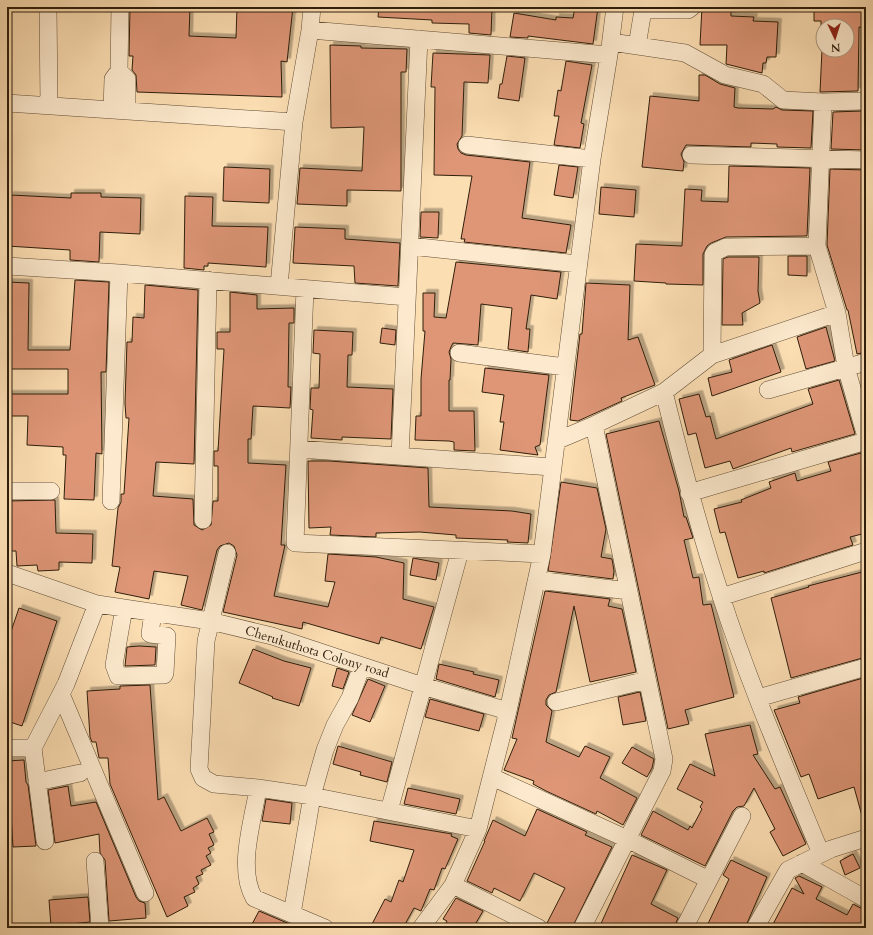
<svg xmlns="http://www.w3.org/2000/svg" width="873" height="935" viewBox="0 0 873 935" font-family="Cardo,serif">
	<defs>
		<filter id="shadow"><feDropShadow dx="3.5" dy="-3.5" stdDeviation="0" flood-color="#0004"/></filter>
	</defs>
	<rect width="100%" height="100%" fill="#fcdeb3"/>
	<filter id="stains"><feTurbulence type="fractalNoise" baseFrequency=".005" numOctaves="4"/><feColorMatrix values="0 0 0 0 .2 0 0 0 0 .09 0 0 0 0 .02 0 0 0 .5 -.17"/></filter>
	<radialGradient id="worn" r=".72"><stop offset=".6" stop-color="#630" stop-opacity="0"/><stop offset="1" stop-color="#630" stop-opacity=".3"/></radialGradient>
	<path fill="#de9677" stroke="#2e1e0c" filter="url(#shadow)" d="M 130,7 L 190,7 L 189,36 L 236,38 L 237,7 L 293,7 L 287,62 L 281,61 L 282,97 L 137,92 L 136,75 L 132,70 L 133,56 L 129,56 Z
		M 379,7 L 492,7 L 491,35 L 469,33 L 469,24 L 432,23 L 432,20 L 378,17 Z
		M 575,7 L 598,7 L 593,44 L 528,36 L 528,38 L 510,37 L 514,13 L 556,20 L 556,17 L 573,18 Z
		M 702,7 L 731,7 L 731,16 L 754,17 L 753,21 L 778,22 L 776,57 L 767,57 L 766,63 L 763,63 L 762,73 L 726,64 L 727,45 L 700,45 Z
		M 814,7 L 866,7 L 866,28 L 859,27 L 858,91 L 820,92 L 822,50 L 847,50 L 847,26 L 821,26 L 821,21 L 814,21 Z
		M 330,45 L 361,46 L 361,48 L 407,49 L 406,72 L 401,72 L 401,191 L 347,190 L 347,206 L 297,204 L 300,168 L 362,171 L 364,127 L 331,128 Z
		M 433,53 L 490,55 L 488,83 L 464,82 L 462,136 L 457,144 L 458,149 L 461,153 L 466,155 L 530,162 L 522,218 L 571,225 L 566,253 L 464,242 L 465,239 L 461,239 L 472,176 L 434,175 L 435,87 L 431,87 Z
		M 507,56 L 525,58 L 519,101 L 498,98 L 500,84 L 502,84 Z
		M 566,61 L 592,65 L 581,123 L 584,124 L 580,148 L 554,145 L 559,116 L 554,116 L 558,90 L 561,91 Z
		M 699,75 L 705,75 L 720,84 L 735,88 L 734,107 L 738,108 L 773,109 L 776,107 L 782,110 L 813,111 L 811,148 L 777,147 L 777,144 L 751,143 L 751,147 L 686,145 L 681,154 L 684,162 L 683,171 L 642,167 L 650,96 L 699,101 Z
		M 862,111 L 862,123 L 866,123 L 866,150 L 831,149 L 833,112 Z
		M 559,165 L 578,167 L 573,198 L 554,195 Z
		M 729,166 L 810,168 L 807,236 L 726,237 L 711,243 L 707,246 L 703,254 L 703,285 L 666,284 L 666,283 L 634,281 L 636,244 L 682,246 L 685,189 L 702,190 L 701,201 L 728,202 Z
		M 224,167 L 270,169 L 269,203 L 223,201 Z
		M 830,169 L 866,170 L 866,352 L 857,354 L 848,310 L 847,310 L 827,245 Z
		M 601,187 L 636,190 L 634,217 L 599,214 Z
		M 71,193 L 101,193 L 101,197 L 141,198 L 140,234 L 100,232 L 99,262 L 70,260 L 70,250 L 7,246 L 10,195 L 71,198 Z
		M 185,196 L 213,197 L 212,226 L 268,227 L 266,267 L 208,263 L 208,266 L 204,266 L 204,270 L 184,268 Z
		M 421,212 L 439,212 L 438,238 L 420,237 Z
		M 295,227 L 345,229 L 345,239 L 400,243 L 398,286 L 355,283 L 354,266 L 293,263 Z
		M 788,256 L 807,256 L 807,276 L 788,275 Z
		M 728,257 L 759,257 L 758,291 L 760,303 L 742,313 L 743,325 L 722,325 L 723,259 Z
		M 456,262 L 561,272 L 557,299 L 531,295 L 526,329 L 530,329 L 528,352 L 508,349 L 512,308 L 481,304 L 478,345 L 453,343 L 451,347 L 449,352 L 451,359 L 450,380 L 449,380 L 449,411 L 474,411 L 475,451 L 454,450 L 454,442 L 449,441 L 415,440 L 416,416 L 421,416 L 421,379 L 425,331 L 423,331 L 423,293 L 435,293 L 434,317 L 446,318 Z
		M 75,280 L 109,282 L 106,372 L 101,372 L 102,454 L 96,453 L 94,500 L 64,499 L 66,455 L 63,455 L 63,447 L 27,445 L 28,416 L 7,416 L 7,394 L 68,394 L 68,369 L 7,369 L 7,282 L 29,283 L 28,350 L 70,350 Z
		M 586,283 L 630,285 L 628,340 L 638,337 L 655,385 L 621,398 L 622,401 L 578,421 L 570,420 L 580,334 L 582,334 Z
		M 145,285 L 198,290 L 194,464 L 156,462 L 153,496 L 193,499 L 194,525 L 202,530 L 211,525 L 213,501 L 218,501 L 218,466 L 214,466 L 214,451 L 218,451 L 224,349 L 217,349 L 217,332 L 230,332 L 230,292 L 257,295 L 257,309 L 294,308 L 294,323 L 289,323 L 288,387 L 291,387 L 290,408 L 253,406 L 251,439 L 248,439 L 248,463 L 286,465 L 281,545 L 285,545 L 274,596 L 328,607 L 335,582 L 325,581 L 328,554 L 376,557 L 404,563 L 403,599 L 434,607 L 421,649 L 381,637 L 379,644 L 303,622 L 302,629 L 223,612 L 237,555 L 234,546 L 229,543 L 220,546 L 217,550 L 202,610 L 181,605 L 188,576 L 154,571 L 149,599 L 115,592 L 120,567 L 112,566 L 118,508 L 121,502 L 121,494 L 124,494 L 129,418 L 126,418 L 125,403 L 127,342 L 132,342 L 133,317 L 144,318 Z
		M 826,327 L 835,361 L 806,369 L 797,337 Z
		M 382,328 L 396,330 L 395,345 L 380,343 Z
		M 314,330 L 353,332 L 352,355 L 348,355 L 347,387 L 393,389 L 391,439 L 342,437 L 342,440 L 311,438 L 313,410 L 310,409 L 311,388 L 319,388 L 320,354 L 313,353 Z
		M 772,345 L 781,372 L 712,396 L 708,378 L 732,372 L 729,360 Z
		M 485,368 L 549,375 L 540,445 L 535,447 L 538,455 L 500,450 L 504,422 L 500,422 L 504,395 L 482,392 Z
		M 839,380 L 855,434 L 792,452 L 791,448 L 733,469 L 730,461 L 705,468 L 696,433 L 688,435 L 679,399 L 699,394 L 706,417 L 710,416 L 716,439 L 813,404 L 808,389 Z
		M 659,421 L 679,491 L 684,517 L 686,517 L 693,538 L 684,540 L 693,578 L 699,577 L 703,605 L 711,604 L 734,697 L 685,710 L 689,724 L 668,729 L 606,434 Z
		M 861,453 L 866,469 L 866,533 L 850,537 L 853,545 L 764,573 L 764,571 L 738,578 L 725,532 L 720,533 L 714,509 L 742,502 L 741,500 L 771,488 L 769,482 L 795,473 L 797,481 L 831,471 L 828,462 Z
		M 308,461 L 329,461 L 428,468 L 429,507 L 512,511 L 531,514 L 528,543 L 507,542 L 508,540 L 456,538 L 456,535 L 420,532 L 376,533 L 376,537 L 330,535 L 331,527 L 309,528 Z
		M 561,482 L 597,488 L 606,529 L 601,557 L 612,559 L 614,571 L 613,579 L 548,571 Z
		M 55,500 L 56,533 L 93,534 L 92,563 L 59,562 L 59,570 L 38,571 L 37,565 L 17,566 L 16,551 L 7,551 L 7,501 Z
		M 413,558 L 439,563 L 436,580 L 410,575 Z
		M 862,572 L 866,586 L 866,657 L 791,678 L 771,598 L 809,587 L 808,586 Z
		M 545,591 L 610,599 L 608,606 L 622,609 L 636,672 L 590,682 L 574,606 L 556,692 L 549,695 L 546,700 L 546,705 L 552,711 L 546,742 L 579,757 L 585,746 L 610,757 L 600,778 L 637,798 L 623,825 L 597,811 L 596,814 L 546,791 L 533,784 L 534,781 L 504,770 L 517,739 L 512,738 Z
		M 19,608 L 57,621 L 22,726 L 7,721 L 7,643 Z
		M 139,646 L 156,647 L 155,665 L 125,666 L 127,647 Z
		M 253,649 L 284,661 L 311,668 L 299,706 L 272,698 L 273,697 L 239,683 Z
		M 439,664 L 474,672 L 473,674 L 499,680 L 495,697 L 436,679 Z
		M 337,668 L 349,672 L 343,689 L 332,686 Z
		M 863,678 L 866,688 L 866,816 L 862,816 L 854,787 L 818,799 L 809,774 L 801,777 L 774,710 L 800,703 L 798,697 Z
		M 368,679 L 385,686 L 370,722 L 352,715 Z
		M 150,685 L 158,800 L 164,797 L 181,831 L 207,818 L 214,832 L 209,834 L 214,845 L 208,848 L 211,853 L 206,856 L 211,865 L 201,870 L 203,874 L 196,877 L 199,884 L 193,888 L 195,892 L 184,897 L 188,906 L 167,917 L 110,784 L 108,758 L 99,758 L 96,742 L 92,742 L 90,737 L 87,691 L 120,689 L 120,686 Z
		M 640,692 L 646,721 L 623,725 L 618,697 Z
		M 430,699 L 484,714 L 479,731 L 425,717 Z
		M 750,725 L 758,754 L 753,755 L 775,789 L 780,787 L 806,844 L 783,856 L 770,832 L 775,829 L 754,788 L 744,806 L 737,807 L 733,811 L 705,866 L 641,835 L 653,811 L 688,830 L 690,826 L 692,828 L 702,809 L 700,807 L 703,802 L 677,789 L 690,764 L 715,776 L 705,734 Z
		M 338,746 L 392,762 L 387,782 L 360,775 L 361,772 L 333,764 Z
		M 632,747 L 654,759 L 652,768 L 647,777 L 622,763 Z
		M 24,760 L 26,782 L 28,785 L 36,846 L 13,847 L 11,815 L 7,815 L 7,761 Z
		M 68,786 L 71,806 L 96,802 L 136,897 L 139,901 L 145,903 L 146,918 L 109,921 L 105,860 L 100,853 L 99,834 L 55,843 L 48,790 Z
		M 408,788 L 460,799 L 456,814 L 404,804 Z
		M 266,799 L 292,803 L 290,824 L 262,821 Z
		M 537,809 L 587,832 L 585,835 L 612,847 L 572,928 L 549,928 L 547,923 L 565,888 L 534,873 L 520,901 L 494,888 L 492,893 L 467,881 L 485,841 L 484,841 L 493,820 L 525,836 Z
		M 374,821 L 452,834 L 451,836 L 458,839 L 445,869 L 442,868 L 434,890 L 430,889 L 421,911 L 414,908 L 403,928 L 370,928 L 385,899 L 391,902 L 399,880 L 403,882 L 414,850 L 370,841 Z
		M 853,854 L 860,868 L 845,875 L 840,861 Z
		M 632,855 L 667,870 L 651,904 L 678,918 L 674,928 L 599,928 Z
		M 731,860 L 767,877 L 745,928 L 706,928 L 729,879 L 723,875 Z
		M 799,876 L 822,887 L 816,899 L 847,915 L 853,904 L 866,911 L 866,928 L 771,928 L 792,888 L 804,894 L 795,878 Z
		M 88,897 L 90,922 L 51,926 L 49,900 Z
		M 456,898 L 483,911 L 473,928 L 443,928 L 447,921 L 443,919 Z
		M 259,911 L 299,928 L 250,928 Z"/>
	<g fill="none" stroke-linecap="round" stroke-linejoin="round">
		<g stroke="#624e36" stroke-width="18">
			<path id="minor" d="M 48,7 L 49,106
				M 310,30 L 609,55
				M 611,42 L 685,53 L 725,75 L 763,84 L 783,100 L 823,102 L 866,101
				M 637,46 L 643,10 L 688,10 L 692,7
				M 119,71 L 120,7
				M 823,102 L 817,246 L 837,313 L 846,367 L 866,437
				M 7,103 L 294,122
				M 112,110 L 113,79 L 119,71 L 127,79 L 127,111
				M 467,145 L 592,159
				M 691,155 L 866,160
				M 410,246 L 578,264
				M 7,266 L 119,273 L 407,297
				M 279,286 L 294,122 L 310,30 L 312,7
				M 305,289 L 295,543 L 542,554
				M 459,353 L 565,367
				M 712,355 L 713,255 L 715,252 L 726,247 L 817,246
				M 768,390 L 866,362
				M 664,392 C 681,461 699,529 721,596 C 749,684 786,768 821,854
				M 556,441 L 594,425 L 664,392 L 712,355 L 837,313
				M 299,449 L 552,467
				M 400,456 L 419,39
				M 7,491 L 51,491
				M 689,493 L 866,441
				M 111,501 L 119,273
				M 203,520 L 208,280
				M 227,553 L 206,641 L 199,769 L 203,778 L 214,784 L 258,788 L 312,796 L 478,829
				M 7,573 L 97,604 L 210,621 L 272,636 L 423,686 L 508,711
				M 537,580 L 629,591
				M 721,597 L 866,551
				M 124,608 L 114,665 L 118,676 L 164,675 L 165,673 L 167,636 L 150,634 L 153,612
				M 61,694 L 145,893
				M 758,698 L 866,667
				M 556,702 L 647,680
				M 7,748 L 33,748
				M 492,777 L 627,839 L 709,880
				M 37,782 L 80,773
				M 258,788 C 253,821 237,868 254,898 L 325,928
				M 389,811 L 460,551
				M 45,841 L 33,748 L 66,684 L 97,604
				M 95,861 L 100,928
				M 802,863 L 866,899
				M 453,885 L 539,928
				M 292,914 L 312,796 L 325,750 L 335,725 L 350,698 L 362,666
				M 421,928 L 453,885 L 478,829 L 508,711 L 542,554 L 592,159 L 609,55 L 615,7
				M 582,928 L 662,771 L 664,759 L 594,425
				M 684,928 L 742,816
				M 755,928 L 788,870 L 831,849 L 866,838"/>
		</g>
		<use href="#minor" stroke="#fdeace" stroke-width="17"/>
	</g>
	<g text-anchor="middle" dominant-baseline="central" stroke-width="3" stroke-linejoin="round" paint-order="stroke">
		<g font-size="13" fill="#2e1e0c" stroke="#fdeace">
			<text transform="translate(317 652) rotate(17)">Cherukuthota Colony road</text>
		</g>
	</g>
	<rect width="873" height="935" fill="none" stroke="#fcdeb3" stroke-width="24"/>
	<rect x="8" y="8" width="857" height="919" fill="none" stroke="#2e1e0c" stroke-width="2"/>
	<rect x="12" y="12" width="849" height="911" fill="none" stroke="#2e1e0c"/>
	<g transform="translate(835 38) rotate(176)"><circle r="19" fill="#fdeace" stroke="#aa9880"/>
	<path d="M0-3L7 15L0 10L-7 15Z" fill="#8f2418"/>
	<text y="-6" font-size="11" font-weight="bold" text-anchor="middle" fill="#2e1e0c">N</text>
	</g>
	<rect width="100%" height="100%" filter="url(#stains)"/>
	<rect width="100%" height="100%" fill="url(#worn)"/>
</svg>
